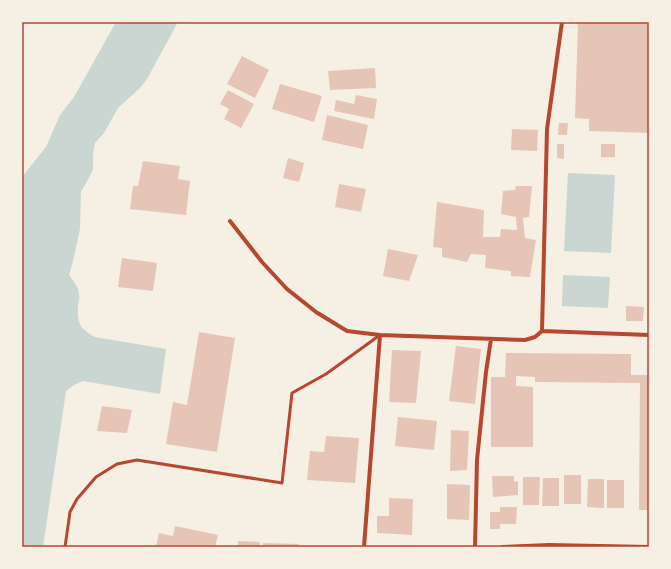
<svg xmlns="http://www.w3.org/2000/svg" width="671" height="569" viewBox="0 0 671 569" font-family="'Zilla Slab',serif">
	<rect width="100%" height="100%" fill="#f6efe4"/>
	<path fill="#c9d6d2" d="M 116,22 L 178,22 L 147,79 L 140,88 L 118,108 L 104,133 L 95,143 L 93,153 L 93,170 L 81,192 L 80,229 L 73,261 L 69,275 C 73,281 79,287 79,295 C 80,298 79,301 78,304 C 77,323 79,328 95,337 L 166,349 L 160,394 L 83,381 L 74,385 L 66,391 L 43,547 L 22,547 L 22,177 L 46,147 L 60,115 L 74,97 Z
		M 568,173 L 615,175 L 611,253 L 564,251 Z
		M 563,275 L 610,277 L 608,308 L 562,306 Z"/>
	<path fill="#e6c5b7" d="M 578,22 L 649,22 L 649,133 L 589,131 L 589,119 L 575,118 Z
		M 242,56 L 269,70 L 255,98 L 227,84 Z
		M 375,68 L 376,88 L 330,90 L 328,71 Z
		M 280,84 L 322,96 L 314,122 L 272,109 Z
		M 228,90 L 254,104 L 241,128 L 224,119 L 229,109 L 220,104 Z
		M 356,95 L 377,99 L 374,119 L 334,111 L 336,100 L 354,104 Z
		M 327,115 L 368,125 L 363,149 L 322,140 Z
		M 559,123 L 568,123 L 567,135 L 558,135 Z
		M 512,129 L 538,130 L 537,151 L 511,150 Z
		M 557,144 L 564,144 L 564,159 L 557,158 Z
		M 601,144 L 615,144 L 615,157 L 601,157 Z
		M 288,158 L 304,163 L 299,182 L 283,178 Z
		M 143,161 L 180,166 L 178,179 L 190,181 L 186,215 L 130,209 L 133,186 L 138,186 Z
		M 339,184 L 366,189 L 361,212 L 335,207 Z
		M 516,186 L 532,186 L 529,217 L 523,218 L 525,238 L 536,240 L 530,277 L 511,276 L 511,271 L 485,268 L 486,255 L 471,254 L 467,262 L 442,257 L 442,248 L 433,247 L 437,202 L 484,210 L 483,237 L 500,237 L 501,229 L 517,230 L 516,217 L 501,214 L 503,191 L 515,190 Z
		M 388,249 L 418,255 L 409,281 L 383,276 Z
		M 122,258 L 157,263 L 153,291 L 118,287 Z
		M 626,306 L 644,307 L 643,321 L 626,321 Z
		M 199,332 L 235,338 L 217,452 L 166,444 L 173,402 L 187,405 Z
		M 456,346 L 481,349 L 475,404 L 449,401 Z
		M 392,350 L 421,351 L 416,403 L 389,402 Z
		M 506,353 L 631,354 L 631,375 L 649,375 L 649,510 L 639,510 L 640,383 L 535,382 L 535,377 L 516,376 L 516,386 L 533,387 L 533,447 L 491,447 L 491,377 L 505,377 Z
		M 102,406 L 132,410 L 127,433 L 97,431 Z
		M 398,417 L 437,421 L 434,450 L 395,446 Z
		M 451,430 L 469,431 L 467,470 L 450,471 Z
		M 326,436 L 359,438 L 355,483 L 307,480 L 310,451 L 324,452 Z
		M 564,475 L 581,475 L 581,504 L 564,504 Z
		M 492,476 L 514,476 L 514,482 L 518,481 L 518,495 L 493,497 Z
		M 523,477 L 540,477 L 539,505 L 523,505 Z
		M 543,478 L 559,478 L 559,506 L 542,506 Z
		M 588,479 L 604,479 L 604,508 L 587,507 Z
		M 607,480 L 624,480 L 624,508 L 607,508 Z
		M 447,484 L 470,485 L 469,520 L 447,519 Z
		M 389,498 L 413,499 L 412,535 L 377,533 L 377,516 L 389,516 Z
		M 500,507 L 517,507 L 516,524 L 500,524 L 500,529 L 490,529 L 490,512 L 500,512 Z
		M 175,526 L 218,535 L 215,547 L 156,547 L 159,533 L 173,536 Z
		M 238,541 L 260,542 L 260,547 L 238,547 Z
		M 263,543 L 299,544 L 299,547 L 263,547 Z"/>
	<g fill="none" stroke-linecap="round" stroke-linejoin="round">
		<path stroke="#b5482f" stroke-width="3" d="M 65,547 L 70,512 L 77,499 L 96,477 L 117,464 L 137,460 L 282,483 L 292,393 L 326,374 L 380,335"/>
		<path stroke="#b5482f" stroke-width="4" d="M 230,221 L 262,262 L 287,289 L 316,312 L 347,331 L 380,335 L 525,340 L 535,337 L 542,331 L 649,335
			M 542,331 L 547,129 L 562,22
			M 364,547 L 380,335
			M 475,547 L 477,460 L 486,372 L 491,339
			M 502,547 L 549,545 L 649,547"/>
	</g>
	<rect width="671" height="569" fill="none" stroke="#f6efe4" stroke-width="46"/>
	<rect x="23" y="23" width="625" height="523" fill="none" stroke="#b5482f" stroke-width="1.5"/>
</svg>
